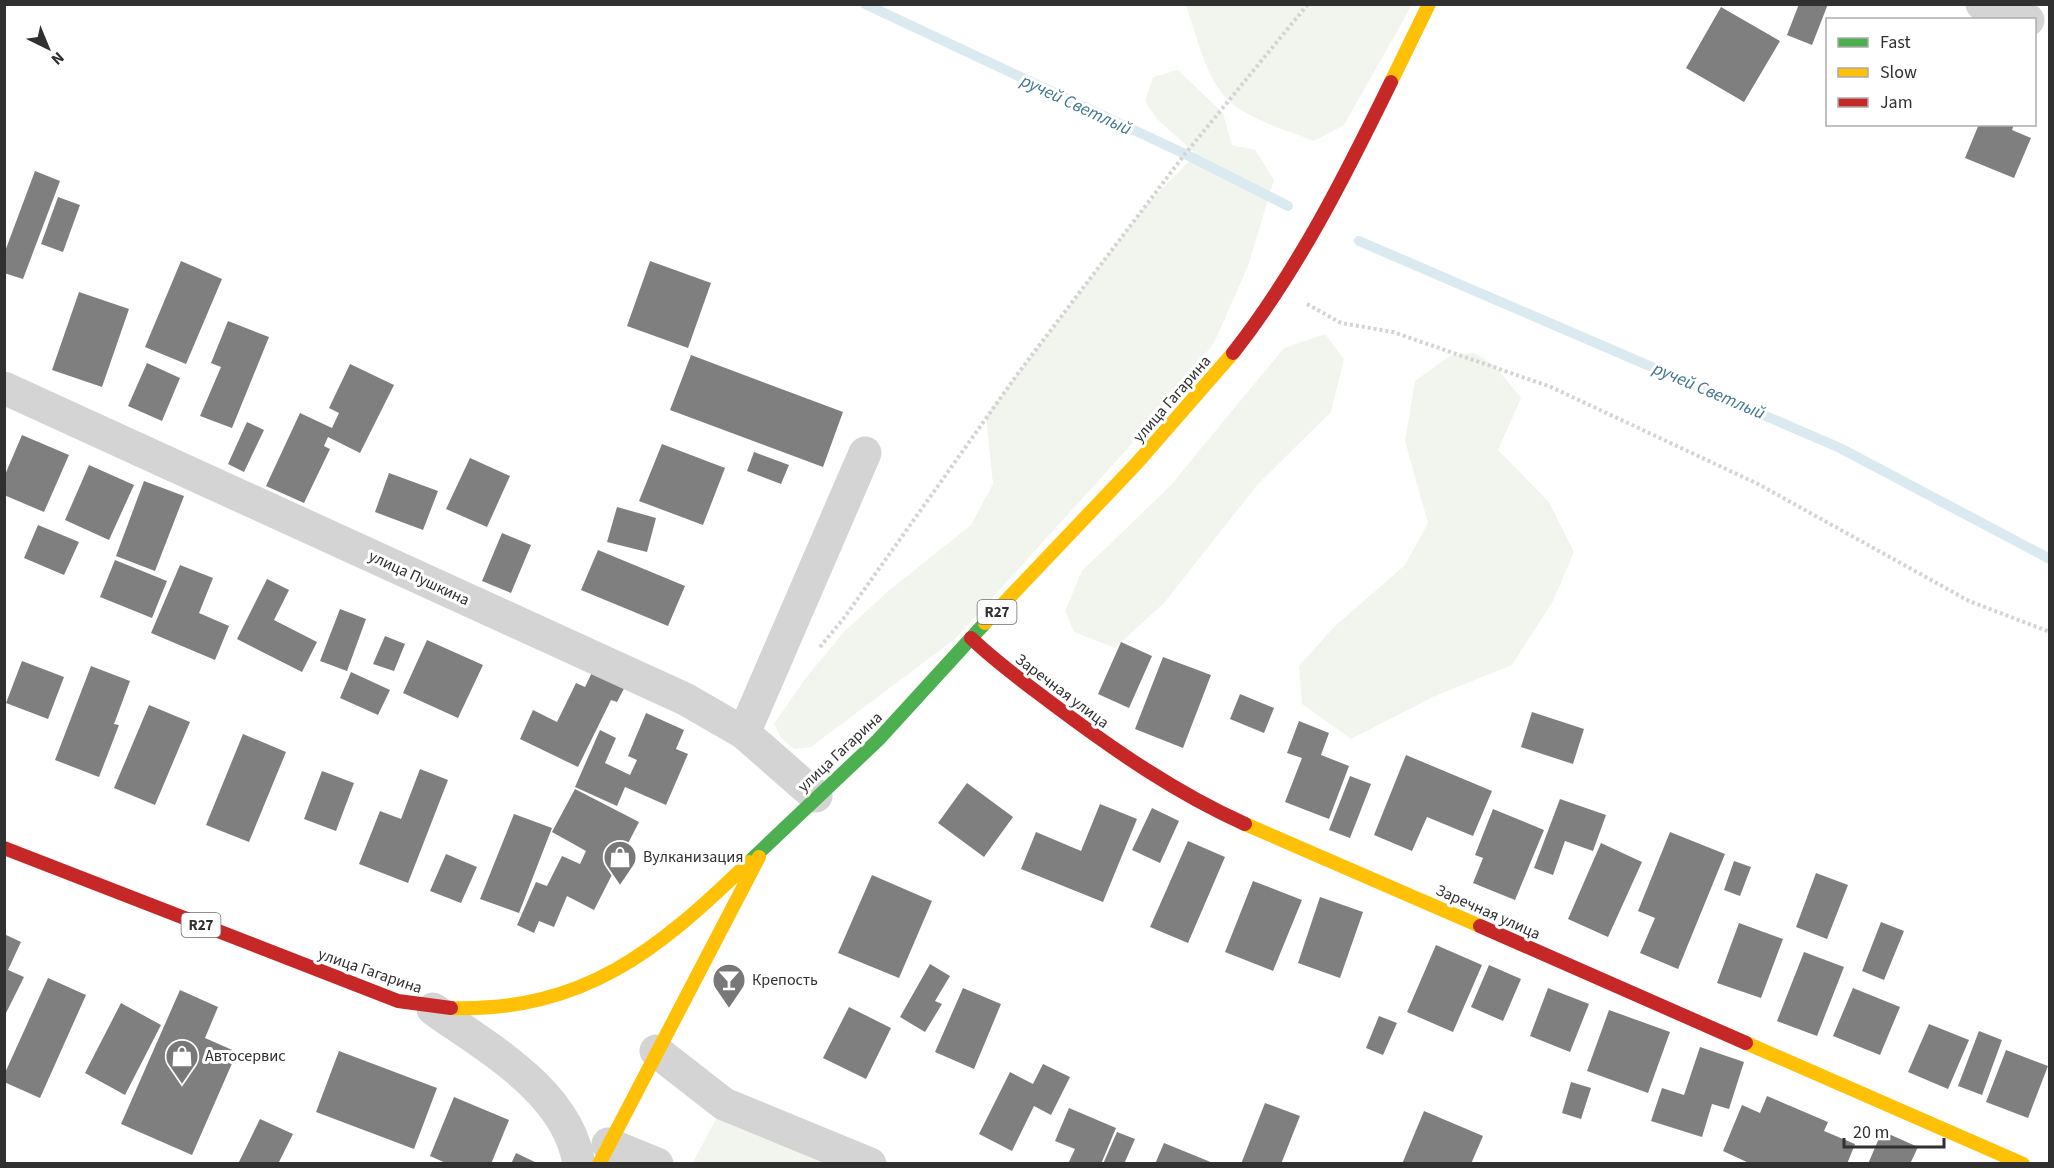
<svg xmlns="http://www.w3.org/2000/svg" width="2054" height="1168" viewBox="0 0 2054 1168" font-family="'Source Sans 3',sans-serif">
	<rect width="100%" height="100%" fill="#fff"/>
	<path fill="#f2f5ed" d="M 1186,5 L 1412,5 L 1344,125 L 1314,141 C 1286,130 1238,117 1220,91 C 1204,69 1195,31 1186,5 Z
		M 1178,70 L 1223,113 L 1232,145 L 1255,150 L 1274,180 L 1248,266 L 1214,343 L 1129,447 L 955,639 L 811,747 L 794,749 L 781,738 L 774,724 L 805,679 L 843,633 L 887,592 L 971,525 L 993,484 L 986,416 L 1143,209 L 1196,154 L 1157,119 L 1145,101 L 1153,77 Z
		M 1325,334 L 1344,359 L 1331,412 L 1258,484 L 1165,602 L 1115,648 L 1074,632 L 1065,611 L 1082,571 L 1170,486 L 1284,348 Z
		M 1475,353 L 1495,366 L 1521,398 L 1498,450 L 1549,502 L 1574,552 L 1553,601 L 1512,665 L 1435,696 L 1351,739 L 1302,704 L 1299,666 L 1334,627 L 1405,565 L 1428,523 L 1405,441 L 1415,381 L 1451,355 Z
		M 724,1104 L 870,1164 L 692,1164 Z"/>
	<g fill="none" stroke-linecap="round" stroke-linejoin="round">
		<path stroke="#dbeaf1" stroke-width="10" d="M 865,4 L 1185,154 L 1288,206
			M 1359,241 L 1840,448 L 2050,559"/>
	</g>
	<path fill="#7f7f7f" d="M 1799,4 L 1828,4 L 1812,45 L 1787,35 Z
		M 1721,7 L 1780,41 L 1744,102 L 1686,68 Z
		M 1979,124 L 2014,124 L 2012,130 L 2031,138 L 2014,178 L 1965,158 Z
		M 35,171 L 60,181 L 23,279 L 4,273 L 4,254 Z
		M 58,197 L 80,205 L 63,252 L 41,244 Z
		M 181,261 L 222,279 L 186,364 L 145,347 Z
		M 650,261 L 711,283 L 688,348 L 627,326 Z
		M 79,292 L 129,309 L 102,387 L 52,370 Z
		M 228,321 L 269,337 L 232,428 L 200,416 L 221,367 L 211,363 Z
		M 691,355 L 843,412 L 823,467 L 670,410 Z
		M 147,363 L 180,378 L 162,421 L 128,406 Z
		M 350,364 L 394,385 L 360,453 L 328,437 L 324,446 L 330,449 L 304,503 L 266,486 L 300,413 L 332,428 L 339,413 L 329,408 Z
		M 247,422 L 264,430 L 244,472 L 228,464 Z
		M 22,435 L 69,455 L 44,512 L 4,495 L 4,477 Z
		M 662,444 L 725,468 L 703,525 L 639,501 Z
		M 754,452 L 789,465 L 781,484 L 747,471 Z
		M 470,458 L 510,476 L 487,527 L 446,509 Z
		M 89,465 L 134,485 L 109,540 L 65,520 Z
		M 389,473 L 438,491 L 423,530 L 375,512 Z
		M 144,481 L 184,496 L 155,571 L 116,556 Z
		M 617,507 L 656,518 L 647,552 L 607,542 Z
		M 38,525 L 79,542 L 64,575 L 24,558 Z
		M 502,533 L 531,545 L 511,593 L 482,581 Z
		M 598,550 L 685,586 L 668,626 L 581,590 Z
		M 115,560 L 167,581 L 152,618 L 100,597 Z
		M 180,565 L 213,578 L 199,613 L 229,626 L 215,660 L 151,633 Z
		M 267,579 L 289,590 L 274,620 L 317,642 L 302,672 L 237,639 Z
		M 340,609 L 366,619 L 347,671 L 320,661 Z
		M 385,636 L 405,644 L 394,671 L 373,664 Z
		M 427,640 L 483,665 L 458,718 L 403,693 Z
		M 1121,642 L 1152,656 L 1129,708 L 1098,694 Z
		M 1163,657 L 1211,675 L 1183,748 L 1135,729 Z
		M 22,661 L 64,677 L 48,719 L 6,703 Z
		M 91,666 L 130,681 L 114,724 L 119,725 L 99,777 L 55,760 Z
		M 595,666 L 628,681 L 617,702 L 611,700 L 578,767 L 520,739 L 533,710 L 557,722 L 576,683 L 585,687 Z
		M 351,672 L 390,690 L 378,715 L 340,698 Z
		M 1240,694 L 1274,708 L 1264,733 L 1230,719 Z
		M 149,705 L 190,722 L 155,805 L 114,788 Z
		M 1532,712 L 1584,729 L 1573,764 L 1521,747 Z
		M 646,713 L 684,730 L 676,749 L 688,754 L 666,805 L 625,787 L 617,806 L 575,787 L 600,730 L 616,738 L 605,763 L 630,775 L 637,760 L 628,756 Z
		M 1299,721 L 1329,733 L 1321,755 L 1349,766 L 1329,819 L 1285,802 L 1302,758 L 1287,753 Z
		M 243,734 L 286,752 L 249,842 L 206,825 Z
		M 1406,755 L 1492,791 L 1473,836 L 1427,817 L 1412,851 L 1374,835 Z
		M 420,769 L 448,780 L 408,883 L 359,864 L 380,811 L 401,819 Z
		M 322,771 L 354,783 L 336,831 L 304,819 Z
		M 1350,776 L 1371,784 L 1350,838 L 1329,830 Z
		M 967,783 L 1013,817 L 984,857 L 938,823 Z
		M 575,789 L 639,822 L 594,910 L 567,896 L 554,927 L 539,921 L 534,933 L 517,925 L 536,882 L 547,886 L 562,856 L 580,864 L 586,851 L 552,832 Z
		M 1560,799 L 1606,815 L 1593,851 L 1565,841 L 1553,875 L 1534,868 Z
		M 1100,804 L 1137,819 L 1103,902 L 1021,869 L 1036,832 L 1081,851 Z
		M 1152,808 L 1179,821 L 1160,863 L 1132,850 Z
		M 1493,809 L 1544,830 L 1515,900 L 1473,883 L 1483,858 L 1475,855 Z
		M 514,814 L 552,828 L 519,913 L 480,899 Z
		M 1670,832 L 1725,854 L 1678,969 L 1640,953 L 1655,918 L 1638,911 Z
		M 1188,841 L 1225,857 L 1188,943 L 1150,927 Z
		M 1601,843 L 1642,862 L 1608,937 L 1568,919 Z
		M 446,854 L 477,867 L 461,903 L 430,891 Z
		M 1734,861 L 1751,867 L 1740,896 L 1724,890 Z
		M 1816,873 L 1848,885 L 1827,939 L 1796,927 Z
		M 872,875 L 932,901 L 899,978 L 838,953 Z
		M 1253,881 L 1302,900 L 1273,971 L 1225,952 Z
		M 1320,897 L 1363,912 L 1340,978 L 1298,963 Z
		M 1881,922 L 1904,931 L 1884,980 L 1862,971 Z
		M 1739,923 L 1783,939 L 1761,998 L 1717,983 Z
		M 4,934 L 21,942 L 8,970 L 24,977 L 4,1017 Z
		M 1436,945 L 1482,965 L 1453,1032 L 1407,1012 Z
		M 1804,952 L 1844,967 L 1817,1036 L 1777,1021 Z
		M 930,964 L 950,976 L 935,1001 L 942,1004 L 925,1032 L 900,1017 Z
		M 1489,965 L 1521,979 L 1503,1021 L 1471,1007 Z
		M 48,978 L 86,995 L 40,1098 L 4,1082 L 4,1075 Z
		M 963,988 L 1001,1004 L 974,1069 L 935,1052 Z
		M 1548,988 L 1589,1004 L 1570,1052 L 1530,1036 Z
		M 1853,988 L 1900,1007 L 1880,1055 L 1833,1036 Z
		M 180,990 L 218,1007 L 205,1038 L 237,1052 L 192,1155 L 121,1124 Z
		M 121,1003 L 161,1025 L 125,1095 L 85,1073 Z
		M 849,1007 L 891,1028 L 866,1079 L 823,1058 Z
		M 1609,1010 L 1670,1032 L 1648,1093 L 1587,1071 Z
		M 1379,1016 L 1397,1023 L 1383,1055 L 1366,1048 Z
		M 1929,1024 L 1969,1040 L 1948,1089 L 1908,1072 Z
		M 1979,1031 L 2002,1040 L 1982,1095 L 1958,1086 Z
		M 1700,1047 L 1744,1062 L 1729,1109 L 1712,1104 L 1702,1137 L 1651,1121 L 1662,1088 L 1684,1095 Z
		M 2006,1050 L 2048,1066 L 2028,1118 L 1986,1102 Z
		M 339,1051 L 437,1088 L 414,1149 L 316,1112 Z
		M 1043,1064 L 1070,1077 L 1051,1115 L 1034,1106 L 1012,1151 L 979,1134 L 1010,1072 L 1033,1084 Z
		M 1571,1082 L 1591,1088 L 1581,1119 L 1562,1113 Z
		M 1767,1096 L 1828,1122 L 1824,1131 L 1855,1144 L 1847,1164 L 1751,1164 L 1723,1151 L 1742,1105 L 1760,1113 Z
		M 454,1097 L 509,1120 L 491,1164 L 448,1164 L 430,1156 Z
		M 1265,1103 L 1300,1116 L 1281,1164 L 1241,1164 Z
		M 1069,1108 L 1116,1128 L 1101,1164 L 1068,1164 L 1075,1149 L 1055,1141 Z
		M 1424,1111 L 1483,1136 L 1471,1164 L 1402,1164 Z
		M 260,1119 L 293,1134 L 278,1164 L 238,1164 Z
		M 1882,1131 L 1918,1147 L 1910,1164 L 1868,1164 Z
		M 1117,1132 L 1135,1139 L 1124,1164 L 1103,1164 Z
		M 1164,1143 L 1213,1163 L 1213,1164 L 1155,1164 Z
		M 516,1153 L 539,1164 L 511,1164 Z"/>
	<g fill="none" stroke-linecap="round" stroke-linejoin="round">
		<path stroke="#d4d4d4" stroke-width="4" stroke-dasharray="3 3" stroke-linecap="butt" d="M 1307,304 L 1341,323 L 1393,332 L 1551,387 L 1758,484 L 1969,601 L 2050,632
			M 820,647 L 844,618 L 1019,372 L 1185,154 L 1308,4"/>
		<path stroke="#d4d4d4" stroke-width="33" d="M 1982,4 L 2028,20
			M 4,388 L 685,699 L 744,733 L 816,796
			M 744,733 L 865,453
			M 433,1009 C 487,1048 568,1091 579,1164
			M 656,1051 L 724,1104 L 870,1164
			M 608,1144 L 657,1164"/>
		<path stroke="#4caf50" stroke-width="14" d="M 749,862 L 878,740 L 985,623"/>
		<path stroke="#ffc107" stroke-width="14" d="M 1391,82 L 1429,4
			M 985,623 L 1137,463 L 1233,353
			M 1245,824 L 1480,926
			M 451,1008 C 584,1012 658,950 749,862
			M 1746,1043 L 2023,1164
			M 599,1164 L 759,857"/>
		<path stroke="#c62828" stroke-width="14" d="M 1233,353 C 1298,270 1345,176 1391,82
			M 971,638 C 997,663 1025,683 1054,705 C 1114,750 1176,793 1245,824
			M 4,848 L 398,1001 L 451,1008
			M 1480,926 L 1746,1043"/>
	</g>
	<defs>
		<g id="shop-pin" transform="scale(1.725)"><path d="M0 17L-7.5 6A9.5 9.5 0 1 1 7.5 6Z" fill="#787878" stroke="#fff"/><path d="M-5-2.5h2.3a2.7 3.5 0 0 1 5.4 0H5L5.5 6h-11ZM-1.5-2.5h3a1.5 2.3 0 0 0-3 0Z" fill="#fff"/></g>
		<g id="bar-pin" transform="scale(1.725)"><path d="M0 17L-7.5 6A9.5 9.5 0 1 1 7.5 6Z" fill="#787878" stroke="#fff"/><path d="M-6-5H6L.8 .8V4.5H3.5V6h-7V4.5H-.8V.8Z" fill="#fff"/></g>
	</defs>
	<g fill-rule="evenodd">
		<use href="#shop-pin" x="620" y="857"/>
		<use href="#bar-pin" x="729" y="980"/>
		<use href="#shop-pin" x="182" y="1056"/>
	</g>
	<g text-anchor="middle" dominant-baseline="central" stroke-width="6" stroke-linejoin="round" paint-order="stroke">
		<g fill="#fff" stroke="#6e6e6e" stroke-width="1.5">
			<rect x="977.5" y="600" width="39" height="24" rx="4.5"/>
			<rect x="181.5" y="913" width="39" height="24" rx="4.5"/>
		</g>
		<g font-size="15" font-weight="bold" fill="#303030">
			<text x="997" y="612">R27</text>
			<text x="201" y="925">R27</text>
		</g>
		<g font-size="16" fill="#303030" stroke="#fff">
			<text transform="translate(1172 399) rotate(-49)">улица Гагарина</text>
			<text transform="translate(419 578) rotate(25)">улица Пушкина</text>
			<text transform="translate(1062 691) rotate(37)">Заречная улица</text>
			<text transform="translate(840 752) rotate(-43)">улица Гагарина</text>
			<text transform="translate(1488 912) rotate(24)">Заречная улица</text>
			<text transform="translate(370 971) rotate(19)">улица Гагарина</text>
		</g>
		<g font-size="16" fill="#303030" stroke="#fff" text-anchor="start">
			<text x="643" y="857">Вулканизация</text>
			<text x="752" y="980">Крепость</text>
			<text x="205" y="1056">Автосервис</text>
		</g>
		<g font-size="18" font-style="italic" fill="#407690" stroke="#fff">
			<text transform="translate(1076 105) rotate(25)">ручей Светлый</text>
			<text transform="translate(1709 391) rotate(23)">ручей Светлый</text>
		</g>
	</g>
	<rect width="2054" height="1168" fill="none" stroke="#303030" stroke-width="12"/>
	<rect x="1826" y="18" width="210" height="108" fill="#ffffff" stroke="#acacac" stroke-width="1.5"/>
	<rect x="1838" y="38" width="30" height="9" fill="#4caf50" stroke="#acacac" stroke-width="1.5"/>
	<text x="1880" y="48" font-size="18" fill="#303030">Fast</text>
	<rect x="1838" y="68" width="30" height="9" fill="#ffc107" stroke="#acacac" stroke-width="1.5"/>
	<text x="1880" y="78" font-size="18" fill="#303030">Slow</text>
	<rect x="1838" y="98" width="30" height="9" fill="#c62828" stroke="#acacac" stroke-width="1.5"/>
	<text x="1880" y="108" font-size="18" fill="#303030">Jam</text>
	<g transform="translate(48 48) rotate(137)" stroke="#ffffff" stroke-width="4.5" paint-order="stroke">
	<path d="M0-4.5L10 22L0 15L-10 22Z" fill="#303030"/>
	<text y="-9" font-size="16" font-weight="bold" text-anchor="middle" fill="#303030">N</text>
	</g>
	<path d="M1844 1138v9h100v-9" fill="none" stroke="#303030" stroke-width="3"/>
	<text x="1853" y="1138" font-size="18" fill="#303030" stroke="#ffffff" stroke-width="4.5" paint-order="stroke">20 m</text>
</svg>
